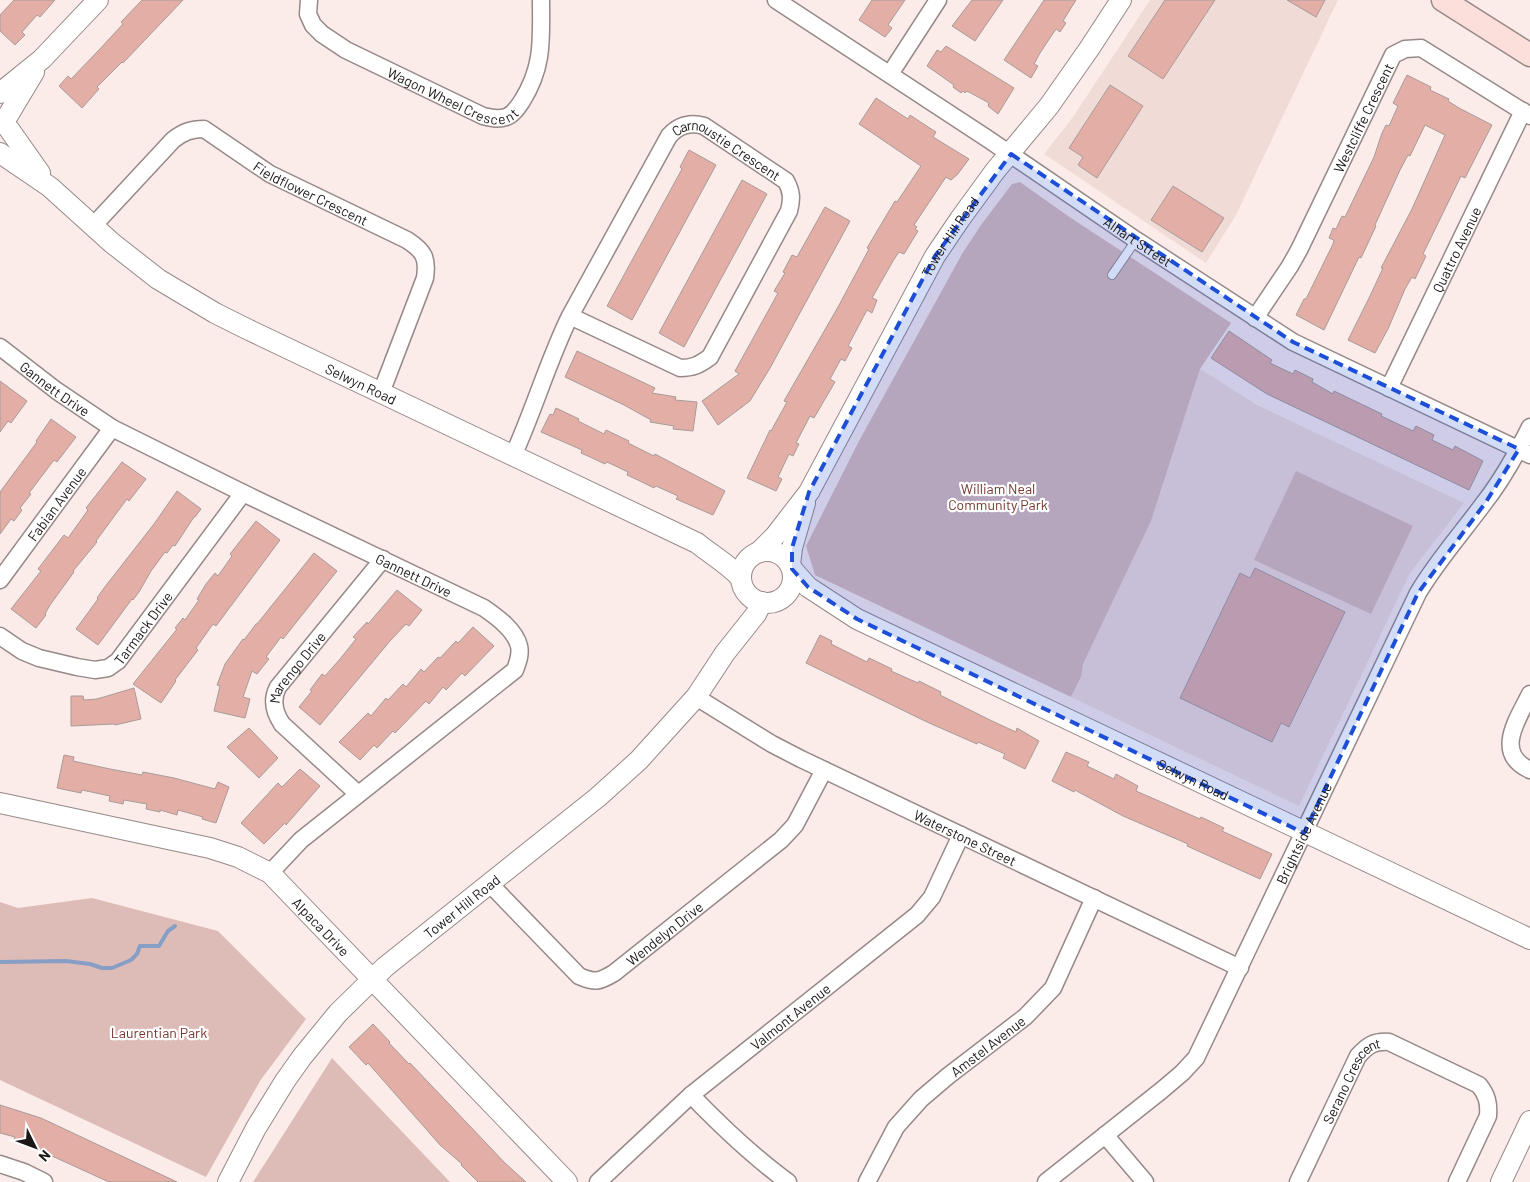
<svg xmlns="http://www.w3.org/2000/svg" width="1530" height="1182" viewBox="0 0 1530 1182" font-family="Barlow,sans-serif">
	<rect width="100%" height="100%" fill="#fbecea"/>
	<path fill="#f1dbd7" d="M 1150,0 L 1338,0 L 1236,215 L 1206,263 L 1044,154 L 1073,117 Z
		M 1200,369 L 1257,405 L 1464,503 L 1410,573 L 1299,806 L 1071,697 L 1081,677 L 1083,664 L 1151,521 Z"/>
	<path fill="#ddbcb7" d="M 1020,182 L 1068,216 L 1231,323 L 1200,369 L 1151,521 L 1083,664 L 1081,677 L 1071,697 L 815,575 L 806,546 L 859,441 L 962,254 L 981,225 L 1012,184 Z
		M 1296,471 L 1413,526 L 1371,614 L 1254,560 Z
		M 92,898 L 218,931 L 306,1019 L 260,1081 L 206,1177 L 0,1080 L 0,902 L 18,908 Z
		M 332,1058 L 450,1182 L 253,1182 Z"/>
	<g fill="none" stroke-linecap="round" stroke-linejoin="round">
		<path stroke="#879ec5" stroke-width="4" d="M 0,962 L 66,961 L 90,964 L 102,968 L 112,968 L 131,960 L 137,954 L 140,946 L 159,946 L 168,931 L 175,926"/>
	</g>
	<path fill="#e3aea6" stroke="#a89b99" d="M 14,0 L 55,0 L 40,17 L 37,15 L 22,32 L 25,35 L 15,45 L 0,31 L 0,15 Z
		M 142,0 L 183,0 L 123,63 L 122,62 L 97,87 L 99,89 L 82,108 L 59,86 L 68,76 L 71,79 L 98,51 L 123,24 L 121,22 Z
		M 872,0 L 905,0 L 888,25 L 892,28 L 885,37 L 859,20 Z
		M 972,0 L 1003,0 L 975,41 L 952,26 Z
		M 1044,0 L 1076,0 L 1063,21 L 1066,23 L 1060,32 L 1056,29 L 1040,53 L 1034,64 L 1038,66 L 1031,78 L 1004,60 Z
		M 1165,0 L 1215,0 L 1163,79 L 1128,56 Z
		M 1287,0 L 1325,0 L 1316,17 Z
		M 946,46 L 1014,88 L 998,114 L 988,106 L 989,103 L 967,91 L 965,93 L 963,91 L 961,93 L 953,87 L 954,85 L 927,66 L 937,50 L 941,52 Z
		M 1407,75 L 1431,87 L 1430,90 L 1449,99 L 1448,101 L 1459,108 L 1492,125 L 1465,178 L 1461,176 L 1423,254 L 1426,256 L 1415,279 L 1412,277 L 1405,289 L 1388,329 L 1375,353 L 1348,340 L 1370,296 L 1383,268 L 1381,268 L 1412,209 L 1445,135 L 1425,125 L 1410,156 L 1408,155 L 1400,170 L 1375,225 L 1376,226 L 1361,258 L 1359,257 L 1324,330 L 1296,315 L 1304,299 L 1306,299 L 1333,244 L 1334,240 L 1329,238 L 1333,228 L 1336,229 L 1342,216 L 1345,217 L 1374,157 L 1382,133 L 1386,125 L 1389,126 L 1398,106 L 1393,103 Z
		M 1110,85 L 1143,106 L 1097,178 L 1078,165 L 1083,157 L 1069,148 Z
		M 876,98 L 908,119 L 910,115 L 922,123 L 936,132 L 933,137 L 969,159 L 957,175 L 951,180 L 946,177 L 914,225 L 917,227 L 915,229 L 918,231 L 904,254 L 899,252 L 893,261 L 872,298 L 877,300 L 872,313 L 867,310 L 848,346 L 852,348 L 845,361 L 841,359 L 830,379 L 835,382 L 814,418 L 810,416 L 796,443 L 799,444 L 793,456 L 789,454 L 778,477 L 782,479 L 776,491 L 747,478 L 770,430 L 771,431 L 787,402 L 784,401 L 838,307 L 869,249 L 867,248 L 895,201 L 897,202 L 921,166 L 859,124 Z
		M 689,150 L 716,165 L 632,320 L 607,306 L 682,169 L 680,167 Z
		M 742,180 L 767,194 L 684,347 L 659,333 Z
		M 1173,186 L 1224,218 L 1202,252 L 1151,220 Z
		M 825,207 L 850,221 L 770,368 L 750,401 L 718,425 L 702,401 L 739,374 L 735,371 L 778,293 L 774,291 L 785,273 L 783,272 L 792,255 L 797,257 Z
		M 1229,331 L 1272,360 L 1270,363 L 1293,374 L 1295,370 L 1313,379 L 1312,382 L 1333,394 L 1334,391 L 1382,414 L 1381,416 L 1413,431 L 1416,426 L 1434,435 L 1432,440 L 1453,450 L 1455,446 L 1483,461 L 1469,490 L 1267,394 L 1211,358 Z
		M 577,351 L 655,388 L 652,393 L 676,397 L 675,400 L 697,402 L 693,431 L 673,429 L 674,426 L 650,422 L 651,420 L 624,405 L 565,377 Z
		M 0,381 L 27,401 L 11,423 L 8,421 L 0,432 Z
		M 556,408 L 579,419 L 578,421 L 604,434 L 606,430 L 629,441 L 628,443 L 654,456 L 655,454 L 725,491 L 713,515 L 676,499 L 678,496 L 656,486 L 654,488 L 642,482 L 627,475 L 628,472 L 607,462 L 605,464 L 590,457 L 581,453 L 582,450 L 541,432 L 550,414 L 553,415 Z
		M 51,419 L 76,437 L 57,462 L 54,460 L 29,493 L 31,494 L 20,508 L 22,510 L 14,521 L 11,519 L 0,534 L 0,492 L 37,442 L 36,441 Z
		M 122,462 L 146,479 L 129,501 L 127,499 L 96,541 L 97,542 L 73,571 L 74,572 L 50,605 L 45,614 L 46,615 L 36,628 L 11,609 L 41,571 L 38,569 L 64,535 L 68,538 L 88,510 L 86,508 Z
		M 177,491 L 201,509 L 195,517 L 194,517 L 175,546 L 173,545 L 167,553 L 165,552 L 151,571 L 139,592 L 133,600 L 132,599 L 98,645 L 76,629 L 98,599 L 97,598 L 104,588 L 154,524 Z
		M 256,521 L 280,540 L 216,626 L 213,624 L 196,648 L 198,650 L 175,680 L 176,681 L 161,703 L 133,684 L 177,629 L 175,628 L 183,618 L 185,620 L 199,600 L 197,599 L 206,584 L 215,573 L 218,576 L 232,556 L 230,554 Z
		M 314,553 L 337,571 L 283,639 L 281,637 L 266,657 L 269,659 L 257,674 L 252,671 L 243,697 L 250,699 L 245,718 L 214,711 L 220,686 L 217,685 L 225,664 L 243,639 L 244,640 L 256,624 L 257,624 Z
		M 1255,568 L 1345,612 L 1289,727 L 1281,723 L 1272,742 L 1180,698 L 1240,573 L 1250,578 Z
		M 397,590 L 422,610 L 409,626 L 406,624 L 390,641 L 320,725 L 299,707 L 312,691 L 310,690 L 322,674 L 325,676 L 340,659 L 356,639 L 353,637 L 367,622 L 368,624 Z
		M 473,627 L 494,646 L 465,676 L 462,673 L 446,690 L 443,687 L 429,704 L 426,701 L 395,733 L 393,731 L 377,748 L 374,745 L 360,760 L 339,742 L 368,713 L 371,716 L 386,698 L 388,700 L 403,684 L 406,687 L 421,669 L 424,672 L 438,657 L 440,658 L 456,641 L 458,643 Z
		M 820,635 L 832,641 L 831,644 L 867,662 L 869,658 L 892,669 L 891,671 L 918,683 L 919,681 L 941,692 L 940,695 L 992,721 L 1016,732 L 1017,728 L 1039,741 L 1025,769 L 1003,758 L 1005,754 L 978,742 L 977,744 L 927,722 L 806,663 Z
		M 134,688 L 141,719 L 115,725 L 114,724 L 71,726 L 71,696 L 83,696 L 84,700 L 97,699 Z
		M 249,728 L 278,758 L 259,778 L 227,747 Z
		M 1066,752 L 1089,762 L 1087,766 L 1114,779 L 1116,774 L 1138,786 L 1136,791 L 1200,819 L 1201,817 L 1224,828 L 1222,831 L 1272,854 L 1260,879 L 1187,846 L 1188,844 L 1123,816 L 1075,790 L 1074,792 L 1052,781 Z
		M 64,755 L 74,757 L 73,761 L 110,769 L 142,775 L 143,772 L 174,778 L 215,789 L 218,782 L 229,787 L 216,823 L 202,819 L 203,817 L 178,810 L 177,815 L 160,810 L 160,812 L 146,809 L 147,804 L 124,800 L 123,804 L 109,801 L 110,796 L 82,790 L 81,793 L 57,788 Z
		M 300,769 L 320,786 L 286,825 L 285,823 L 264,844 L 241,823 L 278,783 L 282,787 Z
		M 373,1024 L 390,1042 L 389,1043 L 409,1064 L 410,1063 L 505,1163 L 526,1182 L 478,1182 L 461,1165 L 462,1164 L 440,1145 L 368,1063 L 366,1065 L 349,1047 Z
		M 0,1105 L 41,1118 L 177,1182 L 109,1182 L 30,1146 L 30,1144 L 14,1139 L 15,1137 L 0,1133 Z"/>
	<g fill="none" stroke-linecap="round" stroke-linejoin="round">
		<g stroke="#968987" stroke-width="10">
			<path id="service" d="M 1112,275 L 1136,240"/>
		</g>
		<g stroke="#968987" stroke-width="19">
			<g id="minor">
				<path id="s1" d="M 309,0 L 308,14 L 313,25 L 322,34 L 346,50 L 483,116 C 491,118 498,120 506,117 C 513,115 518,107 522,101 C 544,66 541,39 541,0"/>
				<path id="s2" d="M 776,0 L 988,139 L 1136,240 L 1293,342 L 1530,455"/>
				<path d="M 890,74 L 938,0"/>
				<path id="s3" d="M 93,226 L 173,140 C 183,132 191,129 204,129 L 270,174 L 407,240 C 424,251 428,258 425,278 L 381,393"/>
				<path id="s4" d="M 1255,318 L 1290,266 L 1299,250 L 1393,55 L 1405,49 L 1421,48 L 1530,116"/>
				<path id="s5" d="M 0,347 L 57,391 L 112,428 L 243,493 L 484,608 C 497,617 515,630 519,646 C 521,654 518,662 515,670 L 301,840 L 270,873"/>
				<path id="s6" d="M 1389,388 L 1523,111"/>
				<path id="s7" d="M 513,456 C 534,410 548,361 570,316 L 669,136 C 679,125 690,122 704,126 L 786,181 C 792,192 792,199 789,211 L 710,357 C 699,365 693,368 680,368 L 570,316"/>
				<path id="s8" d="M 0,580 L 112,428"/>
				<path id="s9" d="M 0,636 L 22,651 L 39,658 L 77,667 L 95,670 L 108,668 L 118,661 L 243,493"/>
				<path d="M 1530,694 C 1518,719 1493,753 1530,770"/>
				<path id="s10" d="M 696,697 L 772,744 L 801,759 L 1240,968"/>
				<path id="s11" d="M 358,794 L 282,724 C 274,712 271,700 278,687 L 383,559"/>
				<path id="s12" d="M 489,883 L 579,976 C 595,983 599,982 614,973 L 781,840 L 795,825 L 824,770"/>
				<path d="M 691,1095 C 722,1127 752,1156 788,1182"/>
				<path d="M 1105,1135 L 1145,1182"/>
				<path d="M 0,1164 L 24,1172 L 44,1182"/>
				<path id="s13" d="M 598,1182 L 691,1095 L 917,915 L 932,897 L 961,835"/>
				<path id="s14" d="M 867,1182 L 896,1127 L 921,1099 L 948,1076 L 1025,1017 L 1053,988 L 1094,898"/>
				<path id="s15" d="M 1046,1182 L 1162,1090 L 1182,1073 L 1196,1058 L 1418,593 C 1437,561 1462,533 1484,503 C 1502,480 1517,453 1530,427"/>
				<path id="s16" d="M 1298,1182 L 1358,1056 C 1368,1045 1374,1041 1389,1042 L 1479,1085 C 1487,1095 1489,1103 1488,1116 L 1457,1182"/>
			</g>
		</g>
		<g stroke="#968987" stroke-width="22">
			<g id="tertiary">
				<path d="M 0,93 L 42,59 L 98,0"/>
				<path d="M 7,117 L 34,72"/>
				<path d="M 9,129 L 40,173"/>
				<path id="s17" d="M 0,153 L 50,187 L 112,243 L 158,279 L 215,313 L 247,329 L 697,543 C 712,555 728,564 741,578"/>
				<circle cx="767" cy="577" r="26"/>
				<path id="s18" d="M 759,552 L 775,536 L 809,492 L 935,256 L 960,219 L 995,171 L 1049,106 L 1089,49 L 1121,0"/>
				<path d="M 790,565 L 792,548 L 805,503"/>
				<path id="s19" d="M 792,569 L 808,587 L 857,619 L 1530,939"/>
				<path id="s20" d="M 0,803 L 210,848 L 238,857 L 270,873 L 567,1182"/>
				<path id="s21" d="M 228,1182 L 256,1128 L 285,1081 L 302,1057 L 338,1013 L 385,967 L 598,797 L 639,760 L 696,697 L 725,653 L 756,614 L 762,602"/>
				<path d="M 1501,1182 L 1530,1121"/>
			</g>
		</g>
		<g stroke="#968987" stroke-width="25">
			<path id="secondary" d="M 1443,0 L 1530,55"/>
		</g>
		<use href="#service" stroke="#fff" stroke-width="8"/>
		<use href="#minor" stroke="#fff" stroke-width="16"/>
		<use href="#tertiary" stroke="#fff" stroke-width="20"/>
		<use href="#secondary" stroke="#fcdfdb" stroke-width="22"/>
	</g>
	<path fill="#1d4ed8" fill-opacity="0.2" stroke="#1d4ed8" stroke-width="4" stroke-dasharray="10 6" stroke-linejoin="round" d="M 1011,154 L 1293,342 L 1519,449 L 1486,502 L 1418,593 L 1304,833 L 857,619 L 808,587 L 792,569 L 792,548 L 809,492 L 935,256 Z"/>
	<g text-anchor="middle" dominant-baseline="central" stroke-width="4.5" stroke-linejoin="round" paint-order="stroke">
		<g font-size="14" fill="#1c1716" stroke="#fff">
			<text stroke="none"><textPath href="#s1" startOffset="185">Wagon Wheel Crescent</textPath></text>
			<text stroke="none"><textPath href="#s4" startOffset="228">Westcliffe Crescent</textPath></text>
			<text stroke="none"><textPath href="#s7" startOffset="424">Carnoustie Crescent</textPath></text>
			<text stroke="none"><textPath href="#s3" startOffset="276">Fieldflower Crescent</textPath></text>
			<text stroke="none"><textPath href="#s18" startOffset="370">Tower Hill Road</textPath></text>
			<text stroke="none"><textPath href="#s2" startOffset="435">Alhart Street</textPath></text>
			<text stroke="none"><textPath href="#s6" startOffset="154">Quattro Avenue</textPath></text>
			<text stroke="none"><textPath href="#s17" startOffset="431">Selwyn Road</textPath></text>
			<text stroke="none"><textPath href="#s5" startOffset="69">Gannett Drive</textPath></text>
			<text stroke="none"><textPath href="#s8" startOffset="95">Fabian Avenue</textPath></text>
			<text stroke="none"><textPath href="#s5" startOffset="474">Gannett Drive</textPath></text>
			<text stroke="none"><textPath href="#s9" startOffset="169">Tarmack Drive</textPath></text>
			<text stroke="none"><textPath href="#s11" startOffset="169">Marengo Drive</textPath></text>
			<text stroke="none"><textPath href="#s19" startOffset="455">Selwyn Road</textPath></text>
			<text stroke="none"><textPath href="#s15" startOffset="444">Brightside Avenue</textPath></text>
			<text stroke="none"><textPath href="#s10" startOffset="304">Waterstone Street</textPath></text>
			<text stroke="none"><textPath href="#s21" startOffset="366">Tower Hill Road</textPath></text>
			<text stroke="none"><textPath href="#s20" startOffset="354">Alpaca Drive</textPath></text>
			<text stroke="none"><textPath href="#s12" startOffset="231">Wendelyn Drive</textPath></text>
			<text stroke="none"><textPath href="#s13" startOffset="254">Valmont Avenue</textPath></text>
			<text stroke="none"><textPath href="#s14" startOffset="185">Amstel Avenue</textPath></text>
			<text stroke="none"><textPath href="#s16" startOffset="116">Serano Crescent</textPath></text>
		</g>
		<g font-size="14" fill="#77362f" stroke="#fff">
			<text x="998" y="488">William Neal<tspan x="998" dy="16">Community Park</tspan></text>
			<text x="159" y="1032">Laurentian Park</text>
		</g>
	</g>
	<g transform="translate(35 1147) rotate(132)" stroke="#ffffff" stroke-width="4" paint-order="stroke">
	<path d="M0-4L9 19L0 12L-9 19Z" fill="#1c1716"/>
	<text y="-8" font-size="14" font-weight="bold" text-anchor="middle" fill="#1c1716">N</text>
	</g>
</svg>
